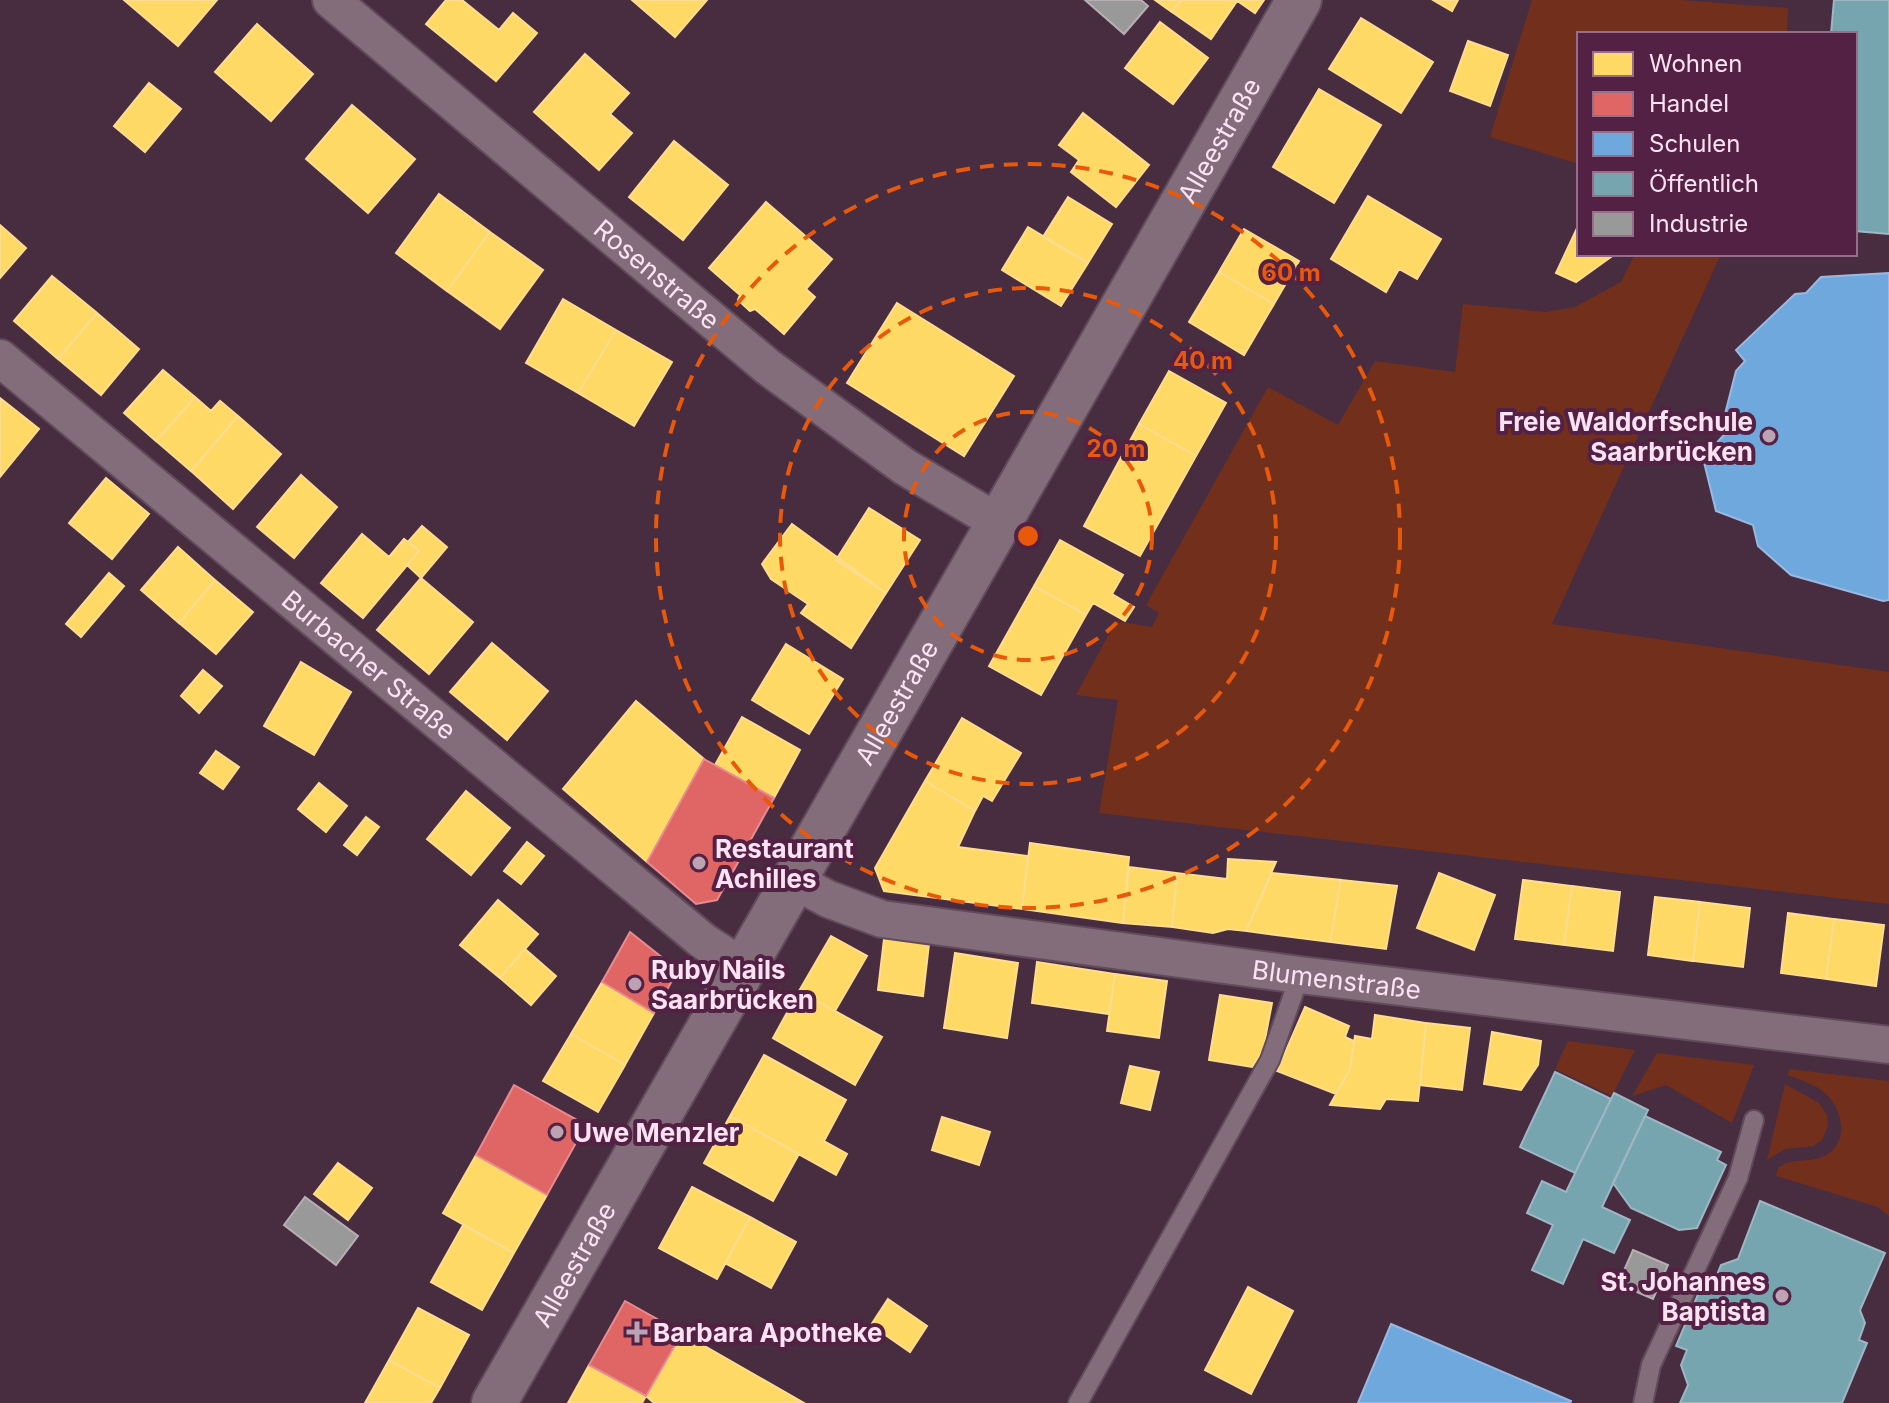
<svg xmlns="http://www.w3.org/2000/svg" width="1889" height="1403" viewBox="0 0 1889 1403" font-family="Inter,sans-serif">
	<rect width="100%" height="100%" fill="#482c3f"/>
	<path fill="#72301c" d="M 1532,0 L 1681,0 L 1788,8 L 1787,34 L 1579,34 L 1579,164 L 1490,137 Z
		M 1635,254 L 1721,254 L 1552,624 L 1889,672 L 1889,904 L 1099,813 L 1118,700 L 1076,695 L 1116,621 L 1152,627 L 1159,613 L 1146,605 L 1268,387 L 1338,425 L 1375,361 L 1455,372 L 1463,304 L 1546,312 L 1575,307 L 1621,282 Z
		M 1568,1041 L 1635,1050 L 1612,1096 L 1555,1069 Z
		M 1657,1053 L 1754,1065 L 1732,1123 L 1666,1085 L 1632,1096 Z
		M 1789,1069 L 1889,1081 L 1889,1216 L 1878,1207 L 1776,1176 L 1778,1168 C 1794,1156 1810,1164 1826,1155 C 1849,1142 1843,1111 1827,1095 C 1818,1085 1800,1080 1788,1075 Z
		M 1785,1084 L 1819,1103 L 1827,1115 L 1828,1126 L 1822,1140 L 1813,1146 L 1785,1149 L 1767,1160 Z"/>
	<path fill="#ffd966" stroke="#fedc90" stroke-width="2" d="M 124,0 L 217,0 L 178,46 Z
		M 446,0 L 462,0 L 499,30 L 513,13 L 537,33 L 496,81 L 426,24 Z
		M 632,0 L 707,0 L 675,37 Z
		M 1155,0 L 1181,0 L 1172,12 Z
		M 1181,0 L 1236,0 L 1237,1 L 1211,39 L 1172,12 Z
		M 1236,0 L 1264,0 L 1255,13 Z
		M 1433,0 L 1458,0 L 1452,11 Z
		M 1361,18 L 1433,62 L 1401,113 L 1329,69 Z
		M 1160,22 L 1208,58 L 1173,104 L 1125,68 Z
		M 257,24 L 313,74 L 271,121 L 215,72 Z
		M 1468,41 L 1508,55 L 1490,106 L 1450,91 Z
		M 585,54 L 629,93 L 610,114 L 632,133 L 599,170 L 534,112 Z
		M 149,83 L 181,109 L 145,152 L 114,126 Z
		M 1319,89 L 1381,125 L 1334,203 L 1273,167 Z
		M 352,105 L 415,159 L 368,213 L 306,159 Z
		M 1083,113 L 1149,165 L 1116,207 L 1071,172 L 1079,160 L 1059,145 Z
		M 674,141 L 728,185 L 683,240 L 629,197 Z
		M 439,194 L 490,232 L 447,291 L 396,253 Z
		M 1368,196 L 1441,239 L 1417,279 L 1399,269 L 1386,292 L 1331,259 Z
		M 1068,197 L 1112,224 L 1088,263 L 1043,237 Z
		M 766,202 L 832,259 L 806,289 L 815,297 L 784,334 L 755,309 L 750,311 L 738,300 L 740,295 L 709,268 Z
		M 1579,224 L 1579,254 L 1615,254 L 1576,282 L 1556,273 Z
		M 0,225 L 26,248 L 0,278 Z
		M 1028,227 L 1088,263 L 1061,306 L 1002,270 Z
		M 1244,229 L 1299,261 L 1274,304 L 1219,272 Z
		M 490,232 L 543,270 L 500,329 L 447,291 Z
		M 1219,272 L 1274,304 L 1244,355 L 1189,322 Z
		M 52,276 L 97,313 L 58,359 L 14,321 Z
		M 563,299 L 616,330 L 578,393 L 526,363 Z
		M 897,303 L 1014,376 L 964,456 L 847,383 Z
		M 97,313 L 139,349 L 101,395 L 58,359 Z
		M 616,330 L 672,362 L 634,426 L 578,393 Z
		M 163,370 L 195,397 L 156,441 L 124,413 Z
		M 1169,371 L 1226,403 L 1196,456 L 1139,424 Z
		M 195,397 L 211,411 L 220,401 L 238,416 L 191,471 L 156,441 Z
		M 0,398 L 39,429 L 0,477 Z
		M 238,416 L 281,454 L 233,509 L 191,471 Z
		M 1139,424 L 1196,456 L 1140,556 L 1084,526 Z
		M 301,475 L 337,507 L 294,558 L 257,527 Z
		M 106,478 L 149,514 L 112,559 L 69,523 Z
		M 869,508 L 920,540 L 886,593 L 836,560 Z
		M 792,524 L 886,593 L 851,648 L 801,613 L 808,604 L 771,579 L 762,564 Z
		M 422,526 L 447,547 L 421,578 L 407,565 L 419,551 L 408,542 Z
		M 362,534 L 389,557 L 404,539 L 419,551 L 363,618 L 321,583 Z
		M 1060,540 L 1123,575 L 1112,594 L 1134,607 L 1125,621 L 1093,603 L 1086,615 L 1034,586 Z
		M 178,547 L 215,580 L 179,623 L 141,590 Z
		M 109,573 L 124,586 L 81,637 L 66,624 Z
		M 421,578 L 473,622 L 429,674 L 377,630 Z
		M 215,580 L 253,612 L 216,654 L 179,623 Z
		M 1034,586 L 1086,615 L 1041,695 L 989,666 Z
		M 492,643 L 548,691 L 507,740 L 450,692 Z
		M 786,644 L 843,679 L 809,734 L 752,700 Z
		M 301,662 L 351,692 L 314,755 L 264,726 Z
		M 203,670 L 222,686 L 199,713 L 181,696 Z
		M 636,701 L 704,759 L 647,862 L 563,789 Z
		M 742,717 L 800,750 L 774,798 L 715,765 Z
		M 962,718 L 1021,753 L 992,801 L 983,796 L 975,811 L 925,781 Z
		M 216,751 L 239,767 L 223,789 L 200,773 Z
		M 925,781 L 975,811 L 958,847 L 1028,856 L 1022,909 L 884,891 L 875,868 Z
		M 319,783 L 347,806 L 326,832 L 298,809 Z
		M 466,791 L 510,828 L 471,875 L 427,839 Z
		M 366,817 L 379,827 L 357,855 L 344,845 Z
		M 527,842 L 544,856 L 521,884 L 504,871 Z
		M 1030,843 L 1129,857 L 1123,923 L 1022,909 Z
		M 1228,859 L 1276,862 L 1246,931 L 1228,929 L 1213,933 L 1172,927 L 1177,873 L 1227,879 Z
		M 1129,867 L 1177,873 L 1172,927 L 1123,923 Z
		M 1272,873 L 1341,880 L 1330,942 L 1246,931 Z
		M 1439,873 L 1495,895 L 1474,950 L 1417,928 Z
		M 1341,880 L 1397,886 L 1386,949 L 1330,942 Z
		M 1523,880 L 1572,886 L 1564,945 L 1515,939 Z
		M 1572,886 L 1620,892 L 1613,951 L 1564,945 Z
		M 1655,897 L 1700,902 L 1693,961 L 1648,955 Z
		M 498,900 L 538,934 L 500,978 L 460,945 Z
		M 1700,902 L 1750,908 L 1743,967 L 1693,961 Z
		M 1788,913 L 1834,919 L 1826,979 L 1781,973 Z
		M 1834,919 L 1884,925 L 1876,986 L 1826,979 Z
		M 831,936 L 867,956 L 835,1011 L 799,991 Z
		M 884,939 L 929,944 L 923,996 L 878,990 Z
		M 525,949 L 556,976 L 531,1005 L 500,978 Z
		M 955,953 L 1018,963 L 1007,1038 L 944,1028 Z
		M 1037,962 L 1115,974 L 1109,1014 L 1032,1003 Z
		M 1115,974 L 1167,981 L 1159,1038 L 1107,1031 Z
		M 602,982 L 654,1013 L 625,1065 L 571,1034 Z
		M 799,991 L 882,1037 L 855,1085 L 773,1038 Z
		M 1220,995 L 1272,1003 L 1263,1050 L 1252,1067 L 1209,1060 Z
		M 1305,1007 L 1349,1026 L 1345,1037 L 1354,1041 L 1350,1069 L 1336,1094 L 1277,1071 Z
		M 1375,1015 L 1426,1023 L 1418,1101 L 1386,1099 L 1380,1109 L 1330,1105 L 1350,1069 L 1355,1036 L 1372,1039 Z
		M 1426,1023 L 1470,1028 L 1462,1090 L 1420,1085 Z
		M 1492,1032 L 1541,1041 L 1538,1065 L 1521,1090 L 1484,1084 Z
		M 571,1034 L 625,1065 L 598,1112 L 543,1081 Z
		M 764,1055 L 846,1100 L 824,1141 L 847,1154 L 836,1175 L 730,1116 Z
		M 1130,1066 L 1159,1072 L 1150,1110 L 1121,1103 Z
		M 730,1116 L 799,1154 L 773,1201 L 704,1163 Z
		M 942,1117 L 990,1132 L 979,1165 L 932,1150 Z
		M 476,1155 L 547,1195 L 514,1253 L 443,1213 Z
		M 338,1163 L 372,1188 L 348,1220 L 314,1194 Z
		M 692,1187 L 750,1217 L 717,1279 L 659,1248 Z
		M 750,1217 L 796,1242 L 771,1288 L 725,1263 Z
		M 463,1225 L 514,1253 L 482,1310 L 431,1282 Z
		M 1248,1287 L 1293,1311 L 1251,1394 L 1205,1370 Z
		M 888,1299 L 927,1326 L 910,1352 L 871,1325 Z
		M 418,1308 L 469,1335 L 440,1388 L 389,1360 Z
		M 682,1333 L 804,1403 L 654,1403 L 646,1396 Z
		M 389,1360 L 440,1388 L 431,1403 L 365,1403 Z
		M 589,1365 L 646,1396 L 642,1403 L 568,1403 Z"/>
	<path fill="#e06666" stroke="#e88b90" stroke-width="2" d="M 704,759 L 774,798 L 717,900 L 696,904 L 647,862 Z
		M 630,932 L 678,970 L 654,1013 L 602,982 Z
		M 514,1085 L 586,1125 L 547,1195 L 476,1155 Z
		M 625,1301 L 682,1333 L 646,1396 L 589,1365 Z"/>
	<path fill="#6fa8dc" stroke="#99b9e3" stroke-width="2" d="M 1889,273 L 1889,600 L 1883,601 L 1791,575 L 1758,546 L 1753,525 L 1716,511 L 1703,458 L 1732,426 L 1725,414 L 1736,371 L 1745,361 L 1736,350 L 1795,294 L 1806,293 L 1821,277 Z
		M 1391,1324 L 1571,1401 L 1570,1403 L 1358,1403 Z"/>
	<path fill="#76a5af" stroke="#9eb7c3" stroke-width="2" d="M 1834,0 L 1889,0 L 1889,234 L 1855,231 L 1855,34 L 1831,34 Z
		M 1555,1072 L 1611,1099 L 1575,1173 L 1520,1147 Z
		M 1614,1093 L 1648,1110 L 1602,1207 L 1630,1220 L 1614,1253 L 1583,1239 L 1563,1284 L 1532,1270 L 1553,1225 L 1527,1213 L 1542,1181 L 1566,1192 Z
		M 1645,1116 L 1721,1152 L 1717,1160 L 1726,1165 L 1697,1228 L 1679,1230 L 1631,1208 L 1613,1183 Z
		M 1760,1201 L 1885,1253 L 1860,1310 L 1865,1323 L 1859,1340 L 1867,1343 L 1842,1403 L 1680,1403 L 1688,1385 L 1681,1365 L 1687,1350 L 1676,1346 L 1705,1278 L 1714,1282 L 1721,1265 L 1738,1259 Z"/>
	<path fill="#999" stroke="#b7afb4" stroke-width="2" d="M 1085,0 L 1141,0 L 1148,6 L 1124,34 Z
		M 305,1197 L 358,1236 L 336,1265 L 284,1225 Z
		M 1633,1250 L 1668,1265 L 1653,1299 L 1618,1284 Z"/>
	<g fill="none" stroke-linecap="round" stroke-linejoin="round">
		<g stroke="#614b5a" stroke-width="22">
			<path id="lane" d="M 1078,1403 L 1270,1060 L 1300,975
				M 1643,1403 L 1651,1365 L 1738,1178 L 1754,1120"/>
		</g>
		<g stroke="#614b5a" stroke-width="40">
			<g id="street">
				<path id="s1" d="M 331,0 L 768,367 L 905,467 L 1001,524"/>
				<path id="s2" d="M 0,358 L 703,941 L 743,967"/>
				<path id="s3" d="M 793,880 L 828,899 L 882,919 L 1300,975 L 1889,1045"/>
			</g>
		</g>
		<g stroke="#614b5a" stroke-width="48">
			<g id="secondary">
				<path id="s4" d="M 494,1403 L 1299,0"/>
			</g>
		</g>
		<use href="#lane" stroke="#836d7b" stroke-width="18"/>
		<use href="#street" stroke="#836d7b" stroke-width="36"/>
		<use href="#secondary" stroke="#836d7b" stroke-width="44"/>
	</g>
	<g fill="none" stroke="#e8590c" stroke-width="4" stroke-dasharray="14 10">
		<circle cx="1028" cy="536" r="124"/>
		<circle cx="1028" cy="536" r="248"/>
		<circle cx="1028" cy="536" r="372"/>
	</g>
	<g fill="#bda2b3" stroke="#532144" stroke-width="3">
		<circle cx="1769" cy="436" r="8"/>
		<circle cx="699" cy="863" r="8"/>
		<circle cx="635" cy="984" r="8"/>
		<circle cx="557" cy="1132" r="8"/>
		<circle cx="1782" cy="1296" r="8"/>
		<path d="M633 1320h8v8h8v8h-8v8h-8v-8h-8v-8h8z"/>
	</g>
	<g text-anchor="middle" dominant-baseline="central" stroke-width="8" stroke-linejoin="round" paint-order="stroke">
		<g font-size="26" fill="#fce2f2" stroke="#532144">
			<text stroke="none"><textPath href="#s4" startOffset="1456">Alleestraße</textPath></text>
			<text stroke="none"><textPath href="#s1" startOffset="426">Rosenstraße</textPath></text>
			<text stroke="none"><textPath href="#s2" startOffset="480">Burbacher Straße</textPath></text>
			<text stroke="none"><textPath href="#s4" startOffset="808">Alleestraße</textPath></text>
			<text stroke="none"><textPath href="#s3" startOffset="556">Blumenstraße</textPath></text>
			<text stroke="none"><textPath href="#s4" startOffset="160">Alleestraße</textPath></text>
		</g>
		<g font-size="26" font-weight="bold" fill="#fce2f2" stroke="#532144" text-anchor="start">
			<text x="1753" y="421" text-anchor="end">Freie Waldorfschule<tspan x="1753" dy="30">Saarbrücken</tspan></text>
			<text x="715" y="848">Restaurant<tspan x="715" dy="30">Achilles</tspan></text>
			<text x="651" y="969">Ruby Nails<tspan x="651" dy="30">Saarbrücken</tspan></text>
			<text x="573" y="1132">Uwe Menzler</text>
			<text x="1766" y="1281" text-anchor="end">St. Johannes<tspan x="1766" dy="30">Baptista</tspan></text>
			<text x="653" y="1332">Barbara Apotheke</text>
		</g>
	</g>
	<circle cx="1028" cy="536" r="12" fill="#e8590c" stroke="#532144" stroke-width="4"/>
	<g font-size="24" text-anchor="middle" font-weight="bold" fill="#e8590c" stroke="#532144" stroke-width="8" stroke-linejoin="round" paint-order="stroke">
		<text x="1291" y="281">60 m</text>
		<text x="1203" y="369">40 m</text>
		<text x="1116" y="457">20 m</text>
	</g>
	<rect x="1577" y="32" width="280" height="224" fill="#532144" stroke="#976e8a" stroke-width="2"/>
	<rect x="1593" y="52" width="40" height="24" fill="#ffd966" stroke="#976e8a" stroke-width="2"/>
	<text x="1649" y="72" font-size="24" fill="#fce2f2">Wohnen</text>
	<rect x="1593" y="92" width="40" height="24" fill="#e06666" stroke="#976e8a" stroke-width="2"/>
	<text x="1649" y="112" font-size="24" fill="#fce2f2">Handel</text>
	<rect x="1593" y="132" width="40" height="24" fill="#6fa8dc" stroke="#976e8a" stroke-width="2"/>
	<text x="1649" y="152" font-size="24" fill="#fce2f2">Schulen</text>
	<rect x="1593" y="172" width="40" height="24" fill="#76a5af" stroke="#976e8a" stroke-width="2"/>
	<text x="1649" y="192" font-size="24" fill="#fce2f2">Öffentlich</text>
	<rect x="1593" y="212" width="40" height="24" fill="#999999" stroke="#976e8a" stroke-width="2"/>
	<text x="1649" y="232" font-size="24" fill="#fce2f2">Industrie</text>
</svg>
